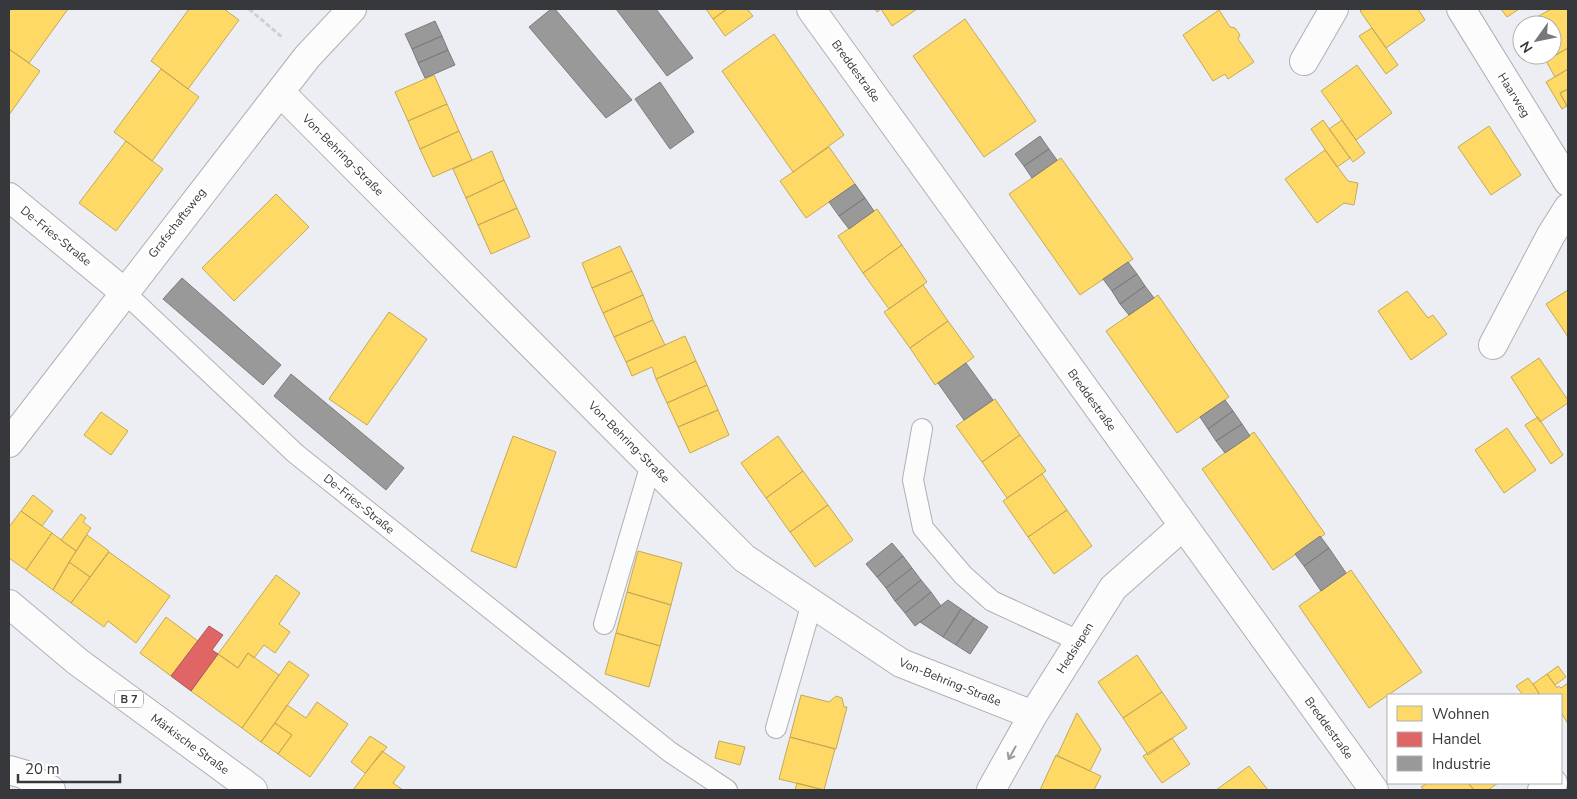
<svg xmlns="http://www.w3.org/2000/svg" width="1577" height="799" viewBox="0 0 1577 799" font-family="'Nunito Sans',sans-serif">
	<rect width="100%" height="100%" fill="#eceef4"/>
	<path fill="#ffd966" stroke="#c3a959" d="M 11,9 L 68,9 L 29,63 L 9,49 L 9,12 Z
		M 189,9 L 224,9 L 239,20 L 188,89 L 151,61 Z
		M 706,9 L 727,9 L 713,19 Z
		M 727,9 L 747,9 L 753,16 L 725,36 L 713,19 Z
		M 875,9 L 917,9 L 892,26 L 881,9 L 877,12 Z
		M 1363,9 L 1418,9 L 1425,20 L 1386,48 L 1360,11 Z
		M 1501,9 L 1519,9 L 1507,17 Z
		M 1551,9 L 1568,9 L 1568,48 L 1543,62 L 1539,55 L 1552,55 L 1552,25 L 1523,25 Z
		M 1219,10 L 1230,27 L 1235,28 L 1240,35 L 1238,39 L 1254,62 L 1228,79 L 1225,74 L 1213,81 L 1183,35 Z
		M 965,19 L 1036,121 L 984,157 L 913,56 Z
		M 1372,28 L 1398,65 L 1386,74 L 1359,36 Z
		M 774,34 L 844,135 L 793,172 L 722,71 Z
		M 1568,48 L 1568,69 L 1555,77 L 1546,61 Z
		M 9,49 L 40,71 L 9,115 Z
		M 1357,65 L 1392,113 L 1356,140 L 1321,91 Z
		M 161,69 L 199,97 L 152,161 L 114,132 Z
		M 1568,69 L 1568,89 L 1560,93 L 1567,106 L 1562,109 L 1546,82 Z
		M 434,75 L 447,104 L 408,121 L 395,92 Z
		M 1568,89 L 1568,108 L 1560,93 Z
		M 447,104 L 459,131 L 420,149 L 408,121 Z
		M 1323,120 L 1350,158 L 1337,167 L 1311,129 Z
		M 1342,120 L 1365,153 L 1353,162 L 1329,129 Z
		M 1489,126 L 1521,175 L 1491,195 L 1458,147 Z
		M 459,131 L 472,160 L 433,177 L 420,149 Z
		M 126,141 L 163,169 L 116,231 L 79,203 Z
		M 829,147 L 855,184 L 806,218 L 780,181 Z
		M 1325,150 L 1348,181 L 1358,183 L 1354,205 L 1344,203 L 1317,223 L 1285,179 Z
		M 492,151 L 504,180 L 466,198 L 453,169 Z
		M 1061,158 L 1133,259 L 1080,295 L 1009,194 Z
		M 504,180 L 517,208 L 478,225 L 466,198 Z
		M 276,194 L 309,227 L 234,301 L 202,268 Z
		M 517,208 L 530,237 L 491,254 L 478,225 Z
		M 877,209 L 902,245 L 863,273 L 838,236 Z
		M 902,245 L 927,282 L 889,309 L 863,273 Z
		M 620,246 L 632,271 L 592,288 L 582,263 Z
		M 632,271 L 643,295 L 603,313 L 592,288 Z
		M 923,285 L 948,321 L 910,348 L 884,312 Z
		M 1568,290 L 1568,337 L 1546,304 Z
		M 1407,291 L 1428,318 L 1433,315 L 1447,334 L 1411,360 L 1378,311 Z
		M 643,295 L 653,320 L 614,337 L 603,313 Z
		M 1158,295 L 1229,397 L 1177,433 L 1106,331 Z
		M 389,312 L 427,339 L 367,425 L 329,399 Z
		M 653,320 L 665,345 L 626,362 L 614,337 Z
		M 948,321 L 974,357 L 935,385 L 910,348 Z
		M 685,336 L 696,361 L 656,379 L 652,367 L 632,376 L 626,362 Z
		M 1539,358 L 1568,400 L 1568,403 L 1540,422 L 1511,377 Z
		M 696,361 L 707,385 L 667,403 L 656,379 Z
		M 707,385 L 718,410 L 678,427 L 667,403 Z
		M 995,399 L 1020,435 L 982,462 L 956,426 Z
		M 718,410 L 729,435 L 690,453 L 678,427 Z
		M 101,412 L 128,431 L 111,455 L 84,435 Z
		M 1538,417 L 1563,455 L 1551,464 L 1525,425 Z
		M 1507,428 L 1536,470 L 1504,493 L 1475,450 Z
		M 1254,432 L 1325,534 L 1273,570 L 1202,469 Z
		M 1020,435 L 1046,471 L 1007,498 L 982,462 Z
		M 513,436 L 556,452 L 516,568 L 471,551 Z
		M 778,436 L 803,471 L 766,498 L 741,463 Z
		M 803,471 L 828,505 L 790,532 L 766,498 Z
		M 1042,474 L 1067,510 L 1028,537 L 1003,501 Z
		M 33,495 L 53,511 L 42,526 L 21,511 Z
		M 828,505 L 853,540 L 815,567 L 790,532 Z
		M 1067,510 L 1092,546 L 1054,574 L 1028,537 Z
		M 21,511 L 52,533 L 26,570 L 9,558 L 9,527 Z
		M 81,514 L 86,518 L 83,522 L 91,528 L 76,551 L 61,540 Z
		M 52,533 L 76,551 L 53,590 L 26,570 Z
		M 87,535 L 109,551 L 90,577 L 69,562 Z
		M 638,551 L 682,563 L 671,605 L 627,592 Z
		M 109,552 L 170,596 L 136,643 L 108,621 L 104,627 L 71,603 Z
		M 69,562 L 90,577 L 71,603 L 53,590 Z
		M 1351,570 L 1422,672 L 1369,708 L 1299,606 Z
		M 276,575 L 300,593 L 279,624 L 290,632 L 275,653 L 264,645 L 254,658 L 248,653 L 238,668 L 218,654 Z
		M 627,592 L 671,605 L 660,646 L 616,633 Z
		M 166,617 L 198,641 L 171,676 L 140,653 Z
		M 616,633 L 660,646 L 649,687 L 605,674 Z
		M 248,653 L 279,675 L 242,728 L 191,691 L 218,654 L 238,668 Z
		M 1137,655 L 1162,692 L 1123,718 L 1098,682 Z
		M 289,661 L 309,675 L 261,742 L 242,728 Z
		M 1558,666 L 1566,677 L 1555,685 L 1547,674 Z
		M 1547,674 L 1557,688 L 1559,686 L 1561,688 L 1568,683 L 1568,724 L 1561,712 L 1561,695 L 1540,695 L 1533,684 Z
		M 1528,678 L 1533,684 L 1540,695 L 1523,695 L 1516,686 Z
		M 1162,692 L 1187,728 L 1148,755 L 1123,718 Z
		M 801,695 L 829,702 L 836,696 L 842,698 L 844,707 L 847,707 L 836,749 L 790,737 Z
		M 317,702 L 348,724 L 310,777 L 278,754 L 292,735 L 275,723 L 287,705 L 306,718 Z
		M 1077,713 L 1101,749 L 1090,771 L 1057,756 Z
		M 275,723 L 292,735 L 278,754 L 261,742 Z
		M 370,736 L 387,747 L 365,773 L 351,762 Z
		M 790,737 L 835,749 L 824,790 L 779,779 Z
		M 1172,738 L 1190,764 L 1162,783 L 1143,756 Z
		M 719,741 L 745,747 L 740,765 L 715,758 Z
		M 382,751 L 405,767 L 393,783 L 403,790 L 353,790 Z
		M 1056,755 L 1101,776 L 1094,790 L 1040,790 Z
		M 1249,766 L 1268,790 L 1216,790 Z
		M 797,783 L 824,790 L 795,790 Z
		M 1425,783 L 1468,783 L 1474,790 L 1424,790 L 1421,787 L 1426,784 Z
		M 1468,783 L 1498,783 L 1488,790 L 1474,790 Z"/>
	<path fill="#e06666" stroke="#ad5859" d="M 209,626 L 223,635 L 212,650 L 218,654 L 191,691 L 171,676 Z"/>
	<path fill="#999" stroke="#7b7c7d" d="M 551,9 L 555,9 L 632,100 L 606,118 L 529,27 Z
		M 616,9 L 656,9 L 693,58 L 667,76 Z
		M 435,21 L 442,36 L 412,49 L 405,34 Z
		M 442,36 L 448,50 L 418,63 L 412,49 Z
		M 448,50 L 455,65 L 425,78 L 418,63 Z
		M 660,82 L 694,132 L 670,149 L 635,99 Z
		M 1040,136 L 1049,149 L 1024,166 L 1015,154 Z
		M 1049,149 L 1057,160 L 1032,178 L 1024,166 Z
		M 855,184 L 865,198 L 839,216 L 829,202 Z
		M 865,198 L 874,211 L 849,229 L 839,216 Z
		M 1128,262 L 1137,274 L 1112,291 L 1103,279 Z
		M 1137,274 L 1145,286 L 1120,304 L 1112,291 Z
		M 182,278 L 281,365 L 263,385 L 163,299 Z
		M 1145,286 L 1154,298 L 1129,315 L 1120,304 Z
		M 966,363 L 993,400 L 964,420 L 938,383 Z
		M 291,374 L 404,468 L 386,490 L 274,396 Z
		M 1225,400 L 1233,411 L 1208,429 L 1200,417 Z
		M 1233,411 L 1242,424 L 1216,441 L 1208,429 Z
		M 1242,424 L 1250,436 L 1225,453 L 1216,441 Z
		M 1320,536 L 1329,548 L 1304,566 L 1295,554 Z
		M 892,543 L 903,556 L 877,577 L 866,564 Z
		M 1329,548 L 1346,573 L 1321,591 L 1304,566 Z
		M 903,556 L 912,568 L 886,588 L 877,577 Z
		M 912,568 L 921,580 L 895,601 L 886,588 Z
		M 921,580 L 931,592 L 905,613 L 895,601 Z
		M 931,592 L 941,606 L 915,626 L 905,613 Z
		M 948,600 L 961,609 L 943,637 L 920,622 Z
		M 961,609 L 974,618 L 956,645 L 943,637 Z
		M 974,618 L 988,627 L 970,654 L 956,645 Z"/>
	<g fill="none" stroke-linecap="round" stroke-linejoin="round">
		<g stroke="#afb0b5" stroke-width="22">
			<path id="lane" d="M 124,292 L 296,454 L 670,752 L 727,790
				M 922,429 L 913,480 L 923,528 L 963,575 L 992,601 L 1079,641
				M 604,624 L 651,464
				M 776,728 L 812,603"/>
		</g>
		<g stroke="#afb0b5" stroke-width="30">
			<path id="street" d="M 811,9 L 1374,790
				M 1461,9 L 1568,182
				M 1304,61 L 1334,9
				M 280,92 L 744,558 L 901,663 L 1033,715
				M 9,197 L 124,292
				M 1493,345 L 1551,235 L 1568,208
				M 9,443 L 307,57 L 352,9
				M 9,770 L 23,774 L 51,790
				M 991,790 L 1033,715 L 1113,588 L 1183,526
				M 1542,790 L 1553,783"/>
		</g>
		<g stroke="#afb0b5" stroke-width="30">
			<path id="primary" d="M 9,604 L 78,662 L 253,790"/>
		</g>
		<path stroke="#cfcfd1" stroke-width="3" stroke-dasharray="5 2.5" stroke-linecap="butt" d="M 249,9 L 283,38"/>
		<use href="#lane" stroke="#fcfcfd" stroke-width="20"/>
		<use href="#street" stroke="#fcfcfd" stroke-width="28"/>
		<use href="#primary" stroke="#fcfcfd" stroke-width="28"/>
	</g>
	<defs><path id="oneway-shaft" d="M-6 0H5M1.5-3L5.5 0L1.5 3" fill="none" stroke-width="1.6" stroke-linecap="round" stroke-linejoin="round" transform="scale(1.25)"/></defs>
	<use stroke="#999a9c" href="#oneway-shaft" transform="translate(1012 753) rotate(119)"/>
	<g text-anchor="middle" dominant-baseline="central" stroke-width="5" stroke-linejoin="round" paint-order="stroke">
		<rect fill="#fff" stroke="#727476" stroke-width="1" x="115" y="690.5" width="28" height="17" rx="4"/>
		<g font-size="11" font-weight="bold" fill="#36383c">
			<text x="129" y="699">B 7</text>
		</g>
		<g font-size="12" fill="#36383c" stroke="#fff">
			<text transform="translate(856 71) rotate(54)">Breddestraße</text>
			<text transform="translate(1514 95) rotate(58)">Haarweg</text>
			<text transform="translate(343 155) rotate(45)">Von-Behring-Straße</text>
			<text transform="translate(177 223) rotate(-52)">Grafschaftsweg</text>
			<text transform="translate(56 236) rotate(39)">De-Fries-Straße</text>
			<text transform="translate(1092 400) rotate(54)">Breddestraße</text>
			<text transform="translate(629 442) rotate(45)">Von-Behring-Straße</text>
			<text transform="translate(359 504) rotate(39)">De-Fries-Straße</text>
			<text transform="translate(1075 648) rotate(-58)">Hedsiepen</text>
			<text transform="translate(950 682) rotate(22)">Von-Behring-Straße</text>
			<text transform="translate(1329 728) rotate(54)">Breddestraße</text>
			<text transform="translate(190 744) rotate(36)">Märkische Straße</text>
		</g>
	</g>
	<rect width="1577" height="799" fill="none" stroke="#36383c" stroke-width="20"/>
	<rect x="1387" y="694" width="175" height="90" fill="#ffffff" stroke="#afafb1"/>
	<rect x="1397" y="706" width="25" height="15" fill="#ffd966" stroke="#afafb1"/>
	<text x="1432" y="719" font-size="15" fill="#36383c">Wohnen</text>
	<rect x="1397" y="732" width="25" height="15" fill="#e06666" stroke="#afafb1"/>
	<text x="1432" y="744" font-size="15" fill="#36383c">Handel</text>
	<rect x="1397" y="756" width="25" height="15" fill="#999999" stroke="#afafb1"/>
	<text x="1432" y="769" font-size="15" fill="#36383c">Industrie</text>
	<g transform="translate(1537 40) rotate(237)"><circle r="24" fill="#ffffff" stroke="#afafb1"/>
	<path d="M0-4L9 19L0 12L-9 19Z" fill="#76787c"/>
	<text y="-8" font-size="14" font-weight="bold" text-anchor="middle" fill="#36383c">N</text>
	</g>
	<path d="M18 774v8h102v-8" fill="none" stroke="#36383c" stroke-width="2.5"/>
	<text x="25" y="774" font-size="15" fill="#36383c" stroke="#ffffff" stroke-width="4" paint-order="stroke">20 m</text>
</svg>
